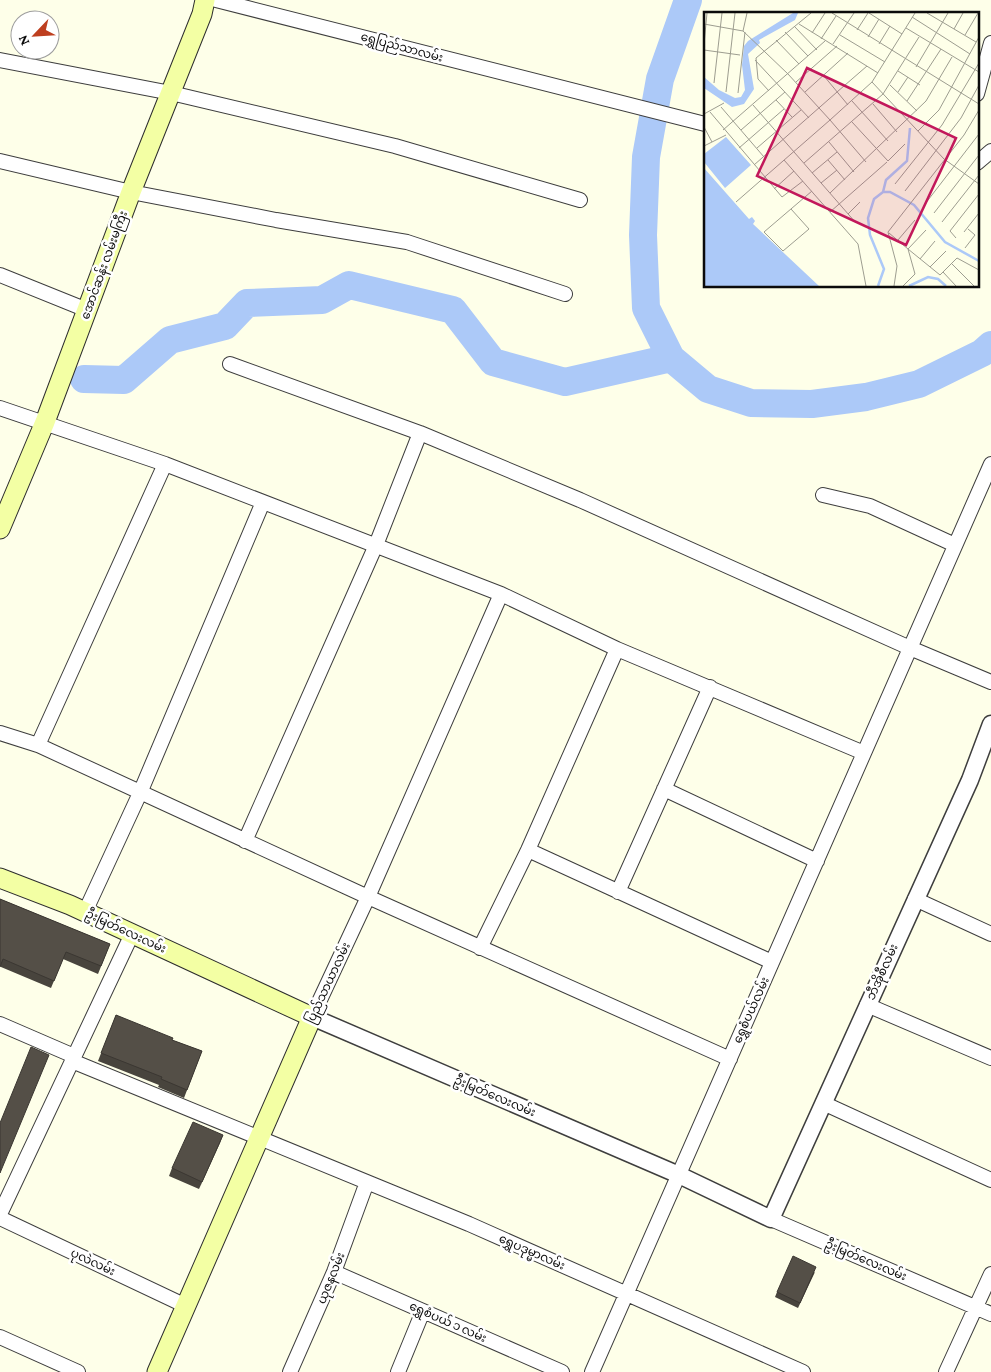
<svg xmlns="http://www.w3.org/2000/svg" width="991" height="1372" viewBox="0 0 991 1372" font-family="'Crimson Pro','Noto Sans Myanmar',serif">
	<rect width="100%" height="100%" fill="#feffe9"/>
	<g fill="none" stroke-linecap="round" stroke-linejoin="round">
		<path stroke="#acc9f8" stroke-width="28" d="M 688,0 L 660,79 L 646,157 L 643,235 L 646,308 L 671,358 L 708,389 L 751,403 L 812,404 L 866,397 L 919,384 L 982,353 L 991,345
			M 84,379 L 124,380 L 170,340 L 225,326 L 247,303 L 322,300 L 349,285 L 453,310 L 493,362 L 565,382 L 671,358"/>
		<g stroke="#3e3e3e" stroke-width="16">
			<path id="minor" d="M 216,0 L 705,124
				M 0,60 L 171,93 L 395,146 L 580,200
				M 977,94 L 991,43
				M 0,161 L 131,192 L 276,220 L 407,242 L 565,294
				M 977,163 L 991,151
				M 0,275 L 87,310
				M 230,364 L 420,433 L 376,545 L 245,841
				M 0,408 L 165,464 L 501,594 L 617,649 L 864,753
				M 420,433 L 580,500 L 910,648 L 991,682
				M 823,495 L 870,506 L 955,545
				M 0,733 L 38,745 L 368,897 L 730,1059
				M 38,745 L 165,464
				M 664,789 L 817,861
				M 528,850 L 772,962
				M 618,892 L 710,687
				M 915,899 L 991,934
				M 85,912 L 140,793 L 263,502
				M 480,948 L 528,850 L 617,649
				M 867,1005 L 991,1058
				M 312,1017 L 368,897 L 501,594
				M 0,1024 L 74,1056
				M 72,1061 L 469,1224 L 803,1372
				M 823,1103 L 991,1180
				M 0,1214 L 132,934
				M 0,1218 L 186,1306
				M 771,1219 L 991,1314
				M 334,1272 L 562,1372
				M 0,1337 L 78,1372
				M 290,1372 L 334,1272 L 367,1182
				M 398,1372 L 423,1311
				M 592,1372 L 991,464
				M 946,1372 L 991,1274"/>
		</g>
		<g stroke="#3e3e3e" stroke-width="19">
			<path id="tertiary" d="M 312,1017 L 679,1175 L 771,1219 L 970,780 L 991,724"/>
		</g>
		<g stroke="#2d2d2d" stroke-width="21">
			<path id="secondary" d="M 0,529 L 45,422 L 131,192 L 202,14 L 205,0
				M 0,878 L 70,905 L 312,1017 L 157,1372"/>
		</g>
		<use href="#minor" stroke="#fff" stroke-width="14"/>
		<use href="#tertiary" stroke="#fff" stroke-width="16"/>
		<use href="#secondary" stroke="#f3ffa4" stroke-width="19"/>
	</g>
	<path fill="#48443d" d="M 0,899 L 110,944 L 98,974 L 63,959 L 51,988 L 1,967 Z
		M 116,1015 L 172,1040 L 202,1051 L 184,1098 L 158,1087 L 159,1085 L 98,1061 Z
		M 223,1135 L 199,1189 L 169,1176 L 172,1168 Z
		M 815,1272 L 798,1308 L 775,1297 L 777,1292 Z"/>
	<path fill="#3b3732" d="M 223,1135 L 220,1143 L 199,1189 L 202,1182 Z"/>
	<path fill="#544f47" stroke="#3b3732" d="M 0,899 L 110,944 L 101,966 L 66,952 L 54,981 L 3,959 L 0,967 Z
		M 116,1015 L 173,1038 L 172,1040 L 202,1051 L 187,1090 L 161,1079 L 162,1077 L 101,1053 Z
		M 31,1047 L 49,1055 L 0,1173 L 0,1123 Z
		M 193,1122 L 223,1135 L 202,1182 L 172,1168 Z
		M 793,1256 L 816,1267 L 800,1303 L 777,1292 Z"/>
	<g text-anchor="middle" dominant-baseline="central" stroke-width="5" stroke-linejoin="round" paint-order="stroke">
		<g font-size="12" fill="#0b0b0b" stroke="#fff">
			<text transform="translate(402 47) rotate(15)">ရွှေပြည်သာလမ်း</text>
			<text transform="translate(104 265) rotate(-70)">အောင်ဆန်း လမ်းမကြီး</text>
			<text transform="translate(126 931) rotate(25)">ဦးမြတ်လေးလမ်း</text>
			<text transform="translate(882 972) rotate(-66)">ဘီအိုစီလမ်း</text>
			<text transform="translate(328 983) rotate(-65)">ပြည်သာယာလမ်း</text>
			<text transform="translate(751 1010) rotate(-66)">ရွှေစံပယ်လမ်း</text>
			<text transform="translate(495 1096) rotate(23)">ဦးမြတ်လေးလမ်း</text>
			<text transform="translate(532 1252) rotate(24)">ရွှေပဒုမ္မာလမ်း</text>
			<text transform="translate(866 1260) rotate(23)">ဦးမြတ်လေးလမ်း</text>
			<text transform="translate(93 1262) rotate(25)">ပုလဲလမ်း</text>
			<text transform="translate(331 1278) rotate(-68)">ယုဇနလမ်း</text>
			<text transform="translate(448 1322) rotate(24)">ရွှေစံပယ် ၁ လမ်း</text>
		</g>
	</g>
	<g transform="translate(704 12)">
		<rect width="275" height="275" fill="#feffe9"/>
		<path d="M 89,1 L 94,1 L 91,8 L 55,28 L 56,31 L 44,42 L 50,77 L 40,92 L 28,95 L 0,76 L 0,65 L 15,78 L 31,86 L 37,85 L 41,78 L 38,53 L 40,34 L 44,29 ZM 22,125 L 47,153 L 21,176 L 0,150 L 0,142 ZM 0,156 L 45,207 L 48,205 L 51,209 L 49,212 L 115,274 L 0,274 Z" fill="#acc9f8"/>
		<path fill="none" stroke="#acc9f8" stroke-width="2.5" d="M 179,180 L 182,168 L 203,149 L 206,116M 174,274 L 180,257 L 166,223 L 164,206 L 170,187 L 179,180 L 186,180 L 210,193 L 241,230 L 275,249M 205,274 L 224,265 L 234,267 L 242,274"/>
		<path fill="none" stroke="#9d9d90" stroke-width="1" d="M 128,1 L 275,92M 165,1 L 198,22M 223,1 L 272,30M 208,5 L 266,42M 0,12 L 39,19 L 84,62 L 126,108 L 168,70 L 211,1M 95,12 L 174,61M 90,14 L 113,38M 202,16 L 275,60M 250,17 L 259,1M 153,18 L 164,1M 39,19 L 43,1M 81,20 L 104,44M 108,21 L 121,1M 136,23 L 181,50M 261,23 L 274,1M 164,25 L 175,7M 117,27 L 132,4M 72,28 L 95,52M 0,32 L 3,1M 129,32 L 150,1M 175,32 L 186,14M 0,38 L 36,43M 51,48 L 105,106M 212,55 L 244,1M 194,59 L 216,73M 120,64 L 144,93M 92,70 L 133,34M 168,70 L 240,147 L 275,172M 10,71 L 18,1M 186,73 L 213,99M 65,79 L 54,67 L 52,46 L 107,1M 22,80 L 31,1M 101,80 L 144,41M 133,80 L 163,54M 194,80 L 204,65M 34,81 L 41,20M 72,88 L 88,105M 148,89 L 184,129M 203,89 L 237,37M 169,92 L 193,120M 49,93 L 152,211M 17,95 L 60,145M 6,100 L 78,185 L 99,169M 0,102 L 20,91M 148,110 L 184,149 L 201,132M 0,115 L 8,130M 19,118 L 121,29M 37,118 L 81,80M 214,119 L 235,98 L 275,25M 125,130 L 150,160M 0,134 L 22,123M 35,136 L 80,97M 53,136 L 97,98M 80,148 L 154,232 L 162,274M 124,148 L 141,168M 100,151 L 179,82 L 215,25M 50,153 L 133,80M 108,161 L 133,140M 117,171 L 133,158M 191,172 L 238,113 L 275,51M 70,177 L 90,159M 201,179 L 257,106 L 275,73M 126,181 L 222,89 L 248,45M 32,190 L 126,108 L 162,150M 221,192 L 275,122M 87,197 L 105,217 L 79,239 L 60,220 L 108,179M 126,200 L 183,150M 230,201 L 275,143M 144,202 L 156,190M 238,210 L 275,163M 184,220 L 260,123 L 275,98M 184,220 L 193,254 L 190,274M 260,220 L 275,201M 185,221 L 204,237 L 222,218M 252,226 L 246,219 L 275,182M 194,228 L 211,208M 261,236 L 271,223 L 264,217M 216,247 L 231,229M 248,252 L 270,274M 226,255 L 242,239M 239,260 L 252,274M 199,274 L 211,262 L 204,237 L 236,263 L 253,246 L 275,258"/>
		<path fill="#c2185b" fill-opacity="0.15" stroke="#c2185b" stroke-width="2.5" d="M 103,56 L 252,126 L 202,233 L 53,164 Z"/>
		<rect width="275" height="275" fill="none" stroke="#0b0b0b" stroke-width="2.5"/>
	</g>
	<g transform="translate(35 35) rotate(245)"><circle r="24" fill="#ffffff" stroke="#9d9d9d"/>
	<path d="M0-4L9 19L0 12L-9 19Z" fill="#be3f1f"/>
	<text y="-8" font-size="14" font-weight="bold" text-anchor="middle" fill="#0b0b0b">N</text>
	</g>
</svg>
